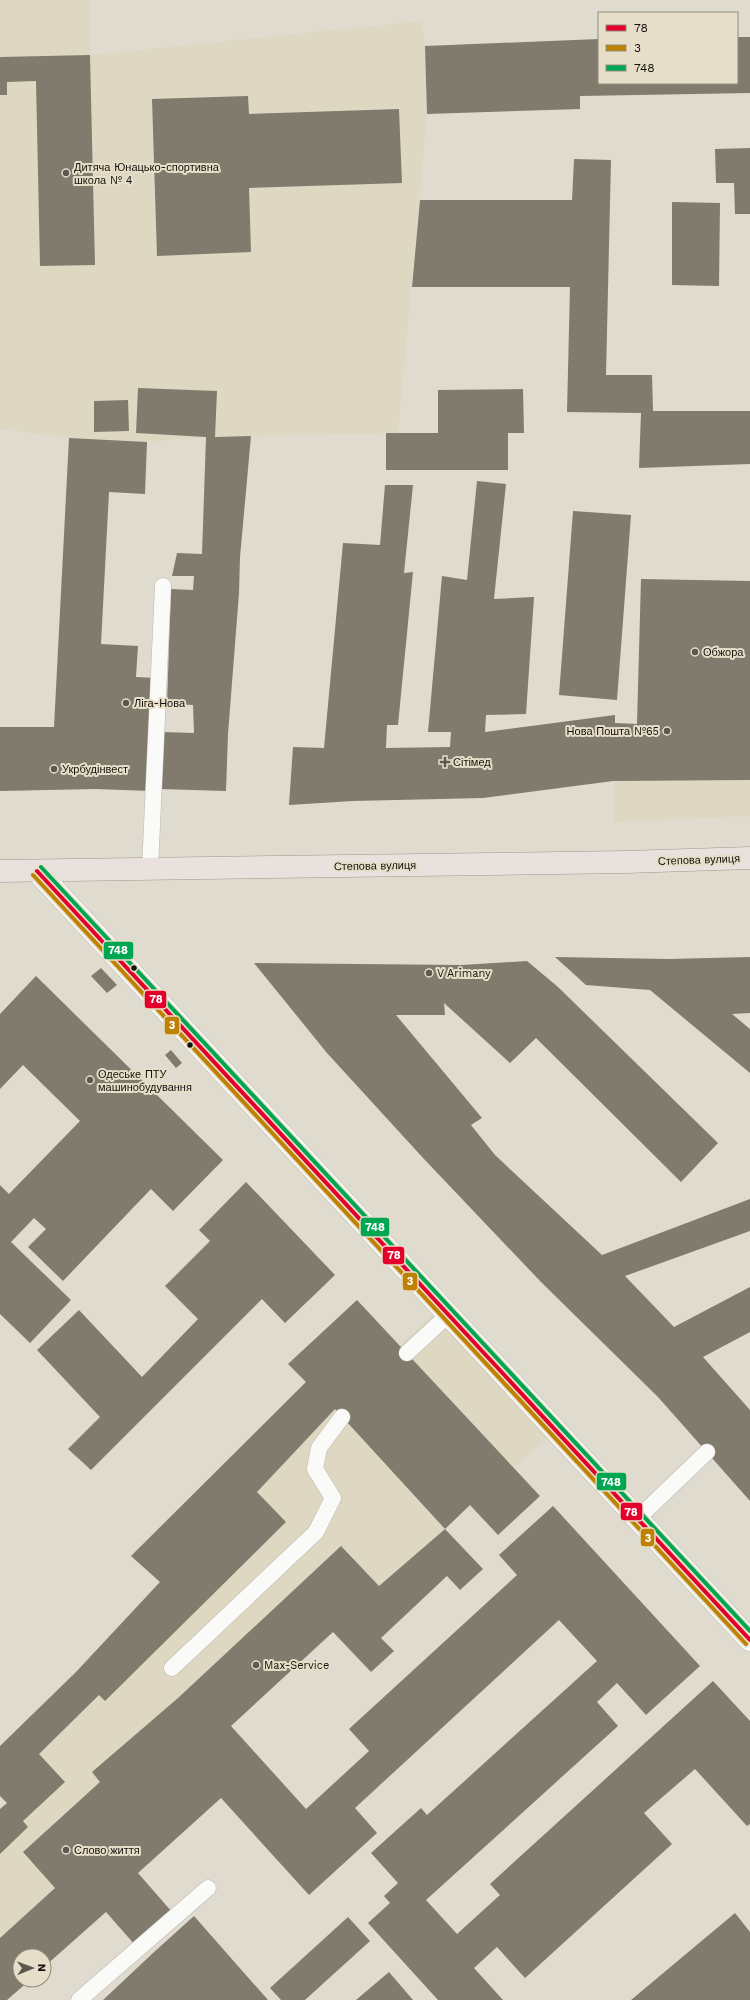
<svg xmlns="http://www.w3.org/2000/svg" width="750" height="2000" viewBox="0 0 750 2000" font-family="'Work Sans',sans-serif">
	<rect width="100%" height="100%" fill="#e0dbcf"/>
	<path fill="#ded7c2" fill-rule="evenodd" d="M 0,0 L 90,0 L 91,55 L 422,21 L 425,46 L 427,114 L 398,433 L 206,437 L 147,442 L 69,438 L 0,429 ZM 36,56 L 90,56 L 95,265 L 40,266 Z
		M 641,579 L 750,581 L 750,816 L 614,822 L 615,723 L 637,723 Z
		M 438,1310 L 554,1432 L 379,1586 L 216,1741 L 0,1938 L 0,1854 L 28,1827 L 0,1796 L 0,1746 L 76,1672 L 160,1582 L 257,1492 L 335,1409 L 400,1344 Z"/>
	<path fill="#817b6d" d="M 737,37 L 750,37 L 750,93 L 580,96 L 580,109 L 427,114 L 425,46 L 599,39 L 599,83 L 737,83 Z
		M 90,55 L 95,265 L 40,266 L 36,81 L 7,82 L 7,95 L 0,95 L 0,57 Z
		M 248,96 L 249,114 L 399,109 L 402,183 L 249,188 L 251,252 L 157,256 L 152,99 Z
		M 750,148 L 750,214 L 735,214 L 734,183 L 716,183 L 715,149 Z
		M 574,159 L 611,160 L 606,375 L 652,375 L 653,411 L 750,411 L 750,464 L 639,468 L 641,413 L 567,412 L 570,287 L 412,287 L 420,200 L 572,200 Z
		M 672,202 L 720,203 L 719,286 L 672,285 Z
		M 138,388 L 217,391 L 215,437 L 251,436 L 240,557 L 239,593 L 228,734 L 226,791 L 160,789 L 163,732 L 194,733 L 193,705 L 167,704 L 171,589 L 193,590 L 194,576 L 172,576 L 177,553 L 202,554 L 206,437 L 136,433 Z
		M 523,389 L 524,433 L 508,433 L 508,470 L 386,470 L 386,433 L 438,433 L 438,390 Z
		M 128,400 L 129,431 L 94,432 L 94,401 Z
		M 69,438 L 147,442 L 145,494 L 109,492 L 101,644 L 138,646 L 136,677 L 156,678 L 151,791 L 95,789 L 0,791 L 0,727 L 54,727 Z
		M 477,481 L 506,484 L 494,599 L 534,597 L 526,714 L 486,715 L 485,732 L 615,715 L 615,723 L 637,724 L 641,579 L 750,581 L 750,780 L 613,781 L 483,798 L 353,801 L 289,805 L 293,747 L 324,748 L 343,543 L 380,545 L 385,485 L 413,485 L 404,573 L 413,572 L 398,725 L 387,725 L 386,748 L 450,747 L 451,732 L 428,732 L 442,576 L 467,580 Z
		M 573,511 L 631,515 L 617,700 L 559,695 Z
		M 555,957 L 668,959 L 750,957 L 750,1013 L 732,1014 L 750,1029 L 750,1073 L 650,990 L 586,985 Z
		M 527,961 L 558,987 L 718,1143 L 681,1182 L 536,1038 L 510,1063 L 444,1003 L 445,1015 L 396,1015 L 482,1118 L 471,1125 L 495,1155 L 602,1255 L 750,1199 L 750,1231 L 625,1276 L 674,1327 L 750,1287 L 750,1332 L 703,1357 L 750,1410 L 750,1501 L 658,1397 L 541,1282 L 424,1159 L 327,1053 L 254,963 L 462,965 Z
		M 101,968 L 117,985 L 107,993 L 91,976 Z
		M 36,976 L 223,1160 L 173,1211 L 151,1189 L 63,1281 L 28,1247 L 46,1229 L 34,1218 L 11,1242 L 71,1300 L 30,1343 L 0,1314 L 0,1185 L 9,1194 L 80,1121 L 23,1065 L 0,1089 L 0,1014 Z
		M 171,1050 L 182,1063 L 176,1068 L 165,1055 Z
		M 246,1182 L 335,1275 L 285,1323 L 262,1299 L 91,1470 L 68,1449 L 100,1417 L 37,1350 L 79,1310 L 142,1377 L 198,1319 L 165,1286 L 210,1241 L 199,1230 Z
		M 357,1300 L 540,1496 L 498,1535 L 470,1505 L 445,1529 L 483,1569 L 460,1590 L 447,1576 L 381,1638 L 394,1651 L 371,1672 L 333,1632 L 231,1726 L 306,1809 L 369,1751 L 349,1729 L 517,1575 L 499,1555 L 553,1506 L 700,1666 L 646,1715 L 617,1683 L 597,1702 L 618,1726 L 426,1900 L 457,1934 L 500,1895 L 490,1884 L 713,1681 L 750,1721 L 750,1824 L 747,1826 L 695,1769 L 644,1813 L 672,1844 L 525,1978 L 497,1947 L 474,1968 L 503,2000 L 438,2000 L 368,1923 L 390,1903 L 384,1896 L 398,1883 L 371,1853 L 421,1808 L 427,1815 L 597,1661 L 559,1620 L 355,1808 L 377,1833 L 309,1895 L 221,1798 L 138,1873 L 172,1912 L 135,1945 L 106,1912 L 44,1967 L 44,1956 L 20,1956 L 20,1980 L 30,1980 L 7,2000 L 0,2000 L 0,1938 L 55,1888 L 23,1852 L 100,1782 L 92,1772 L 178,1698 L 341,1546 L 379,1586 L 445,1529 L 335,1409 L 257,1492 L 286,1522 L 105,1701 L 99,1695 L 39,1754 L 65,1782 L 23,1821 L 28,1827 L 0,1854 L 0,1809 L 7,1803 L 0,1796 L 0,1746 L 76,1672 L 160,1582 L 131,1556 L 306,1382 L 288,1364 Z
		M 735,1913 L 750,1932 L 750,2000 L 631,2000 Z
		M 194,1916 L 268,2000 L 103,2000 L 153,1953 Z
		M 348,1917 L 370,1941 L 305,2000 L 281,2000 L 270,1988 Z
		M 389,1972 L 413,2000 L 356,2000 Z"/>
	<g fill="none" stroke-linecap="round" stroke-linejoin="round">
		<g stroke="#bbb8af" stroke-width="17">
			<path id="service" d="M 150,869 L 163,586
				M 407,1353 L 448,1315
				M 638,1518 L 707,1452
				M 172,1668 L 316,1532 L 333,1498 L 315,1469 L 319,1448 L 342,1417
				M 79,2000 L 208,1888"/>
		</g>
		<g stroke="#bbb8af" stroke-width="23">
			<path id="secondary" d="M 37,871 L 750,1640"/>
		</g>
		<g stroke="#a4958a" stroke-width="23">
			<path id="primary" d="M 0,871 L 626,862 L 750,858"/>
		</g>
		<use href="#service" stroke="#fafaf8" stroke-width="16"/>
		<use href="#secondary" stroke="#fafaf8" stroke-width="22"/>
		<use href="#primary" stroke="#e8e1dd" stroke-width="22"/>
		<g stroke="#e6dec9" stroke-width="7">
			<path id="bus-1" d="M 37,871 L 750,1640"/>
		</g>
		<g stroke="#e6dec9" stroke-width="7">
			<path id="bus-2" d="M 33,875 L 746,1644"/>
		</g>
		<g stroke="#e6dec9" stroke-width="7">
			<path id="bus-3" d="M 41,867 L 750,1631"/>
		</g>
		<use href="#bus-1" stroke="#e4002b" stroke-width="4"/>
		<use href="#bus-2" stroke="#be8102" stroke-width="4"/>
		<use href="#bus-3" stroke="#00a651" stroke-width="4"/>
	</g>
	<g fill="#5b584f" stroke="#e6dec9" stroke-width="1.5">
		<circle cx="66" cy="173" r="4"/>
		<circle cx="695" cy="652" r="4"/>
		<circle cx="126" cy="703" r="4"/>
		<circle cx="667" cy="731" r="4"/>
		<path d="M443 756h4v4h4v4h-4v4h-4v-4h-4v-4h4z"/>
		<circle cx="54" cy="769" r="4"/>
		<circle cx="429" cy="973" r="4"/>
		<circle cx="90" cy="1080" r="4"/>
		<circle cx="256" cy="1665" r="4"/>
		<circle cx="66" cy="1850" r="4"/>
	</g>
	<g fill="#13110a" stroke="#e6dec9" stroke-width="1.5">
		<circle cx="134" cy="968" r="3.5"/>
		<circle cx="190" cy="1045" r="3.5"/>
	</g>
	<g text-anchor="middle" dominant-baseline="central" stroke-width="4" stroke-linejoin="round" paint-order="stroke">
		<g font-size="11" fill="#13110a" stroke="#e6dec9" text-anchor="start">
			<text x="74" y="167">Дитяча Юнацько-спортивна<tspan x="74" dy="13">школа № 4</tspan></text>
			<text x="703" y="652">Обжора</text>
			<text x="134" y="703">Ліга-Нова</text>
			<text x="659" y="731" text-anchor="end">Нова Пошта №65</text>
			<text x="453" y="762">Сітімед</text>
			<text x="62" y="769">Укрбудінвест</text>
			<text x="437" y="973">V Arimany</text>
			<text x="98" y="1074">Одеське ПТУ<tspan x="98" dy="13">машинобудування</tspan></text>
			<text x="264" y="1665">Max-Service</text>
			<text x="74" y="1850">Слово життя</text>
		</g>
		<g font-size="11" fill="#13110a" stroke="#e6dec9">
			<text transform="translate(699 860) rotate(-2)">Степова вулиця</text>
			<text transform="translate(375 866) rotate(-1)">Степова вулиця</text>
		</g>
	</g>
	<g stroke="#e6dec9" stroke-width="1.5">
		<rect x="103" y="941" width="31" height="19" rx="4" fill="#00a651"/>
		<rect x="144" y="990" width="23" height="19" rx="4" fill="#e4002b"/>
		<rect x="164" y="1016" width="16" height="19" rx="4" fill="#be8102"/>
		<rect x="360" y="1217" width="30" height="20" rx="4" fill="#00a651"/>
		<rect x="382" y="1246" width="23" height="19" rx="4" fill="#e4002b"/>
		<rect x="402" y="1272" width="16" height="19" rx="4" fill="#be8102"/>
		<rect x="596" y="1472" width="31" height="19" rx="4" fill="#00a651"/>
		<rect x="620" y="1502" width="23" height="19" rx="4" fill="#e4002b"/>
		<rect x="640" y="1528" width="15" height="19" rx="4" fill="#be8102"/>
	</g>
	<g font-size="11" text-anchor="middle" font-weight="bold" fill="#fff">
		<text x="118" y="954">748</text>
		<text x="156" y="1003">78</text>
		<text x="172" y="1029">3</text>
		<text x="375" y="1231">748</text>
		<text x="394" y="1259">78</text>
		<text x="410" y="1285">3</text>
		<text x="611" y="1486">748</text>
		<text x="631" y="1516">78</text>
		<text x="648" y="1542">3</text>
	</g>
	<rect x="598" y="12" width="140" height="72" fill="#e6dec9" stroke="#928c7d"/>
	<rect x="606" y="25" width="20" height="6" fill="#e4002b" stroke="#928c7d"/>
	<text x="634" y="32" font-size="12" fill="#13110a">78</text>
	<rect x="606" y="45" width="20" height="6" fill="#be8102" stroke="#928c7d"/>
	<text x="634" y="52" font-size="12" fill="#13110a">3</text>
	<rect x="606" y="65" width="20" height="6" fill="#00a651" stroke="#928c7d"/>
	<text x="634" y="72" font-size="12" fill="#13110a">748</text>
	<g transform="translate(32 1968) rotate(89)"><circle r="19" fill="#e6dec9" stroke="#928c7d"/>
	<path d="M0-3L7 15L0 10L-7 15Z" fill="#5b584f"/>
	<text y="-6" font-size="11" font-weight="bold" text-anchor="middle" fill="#13110a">N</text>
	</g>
</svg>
